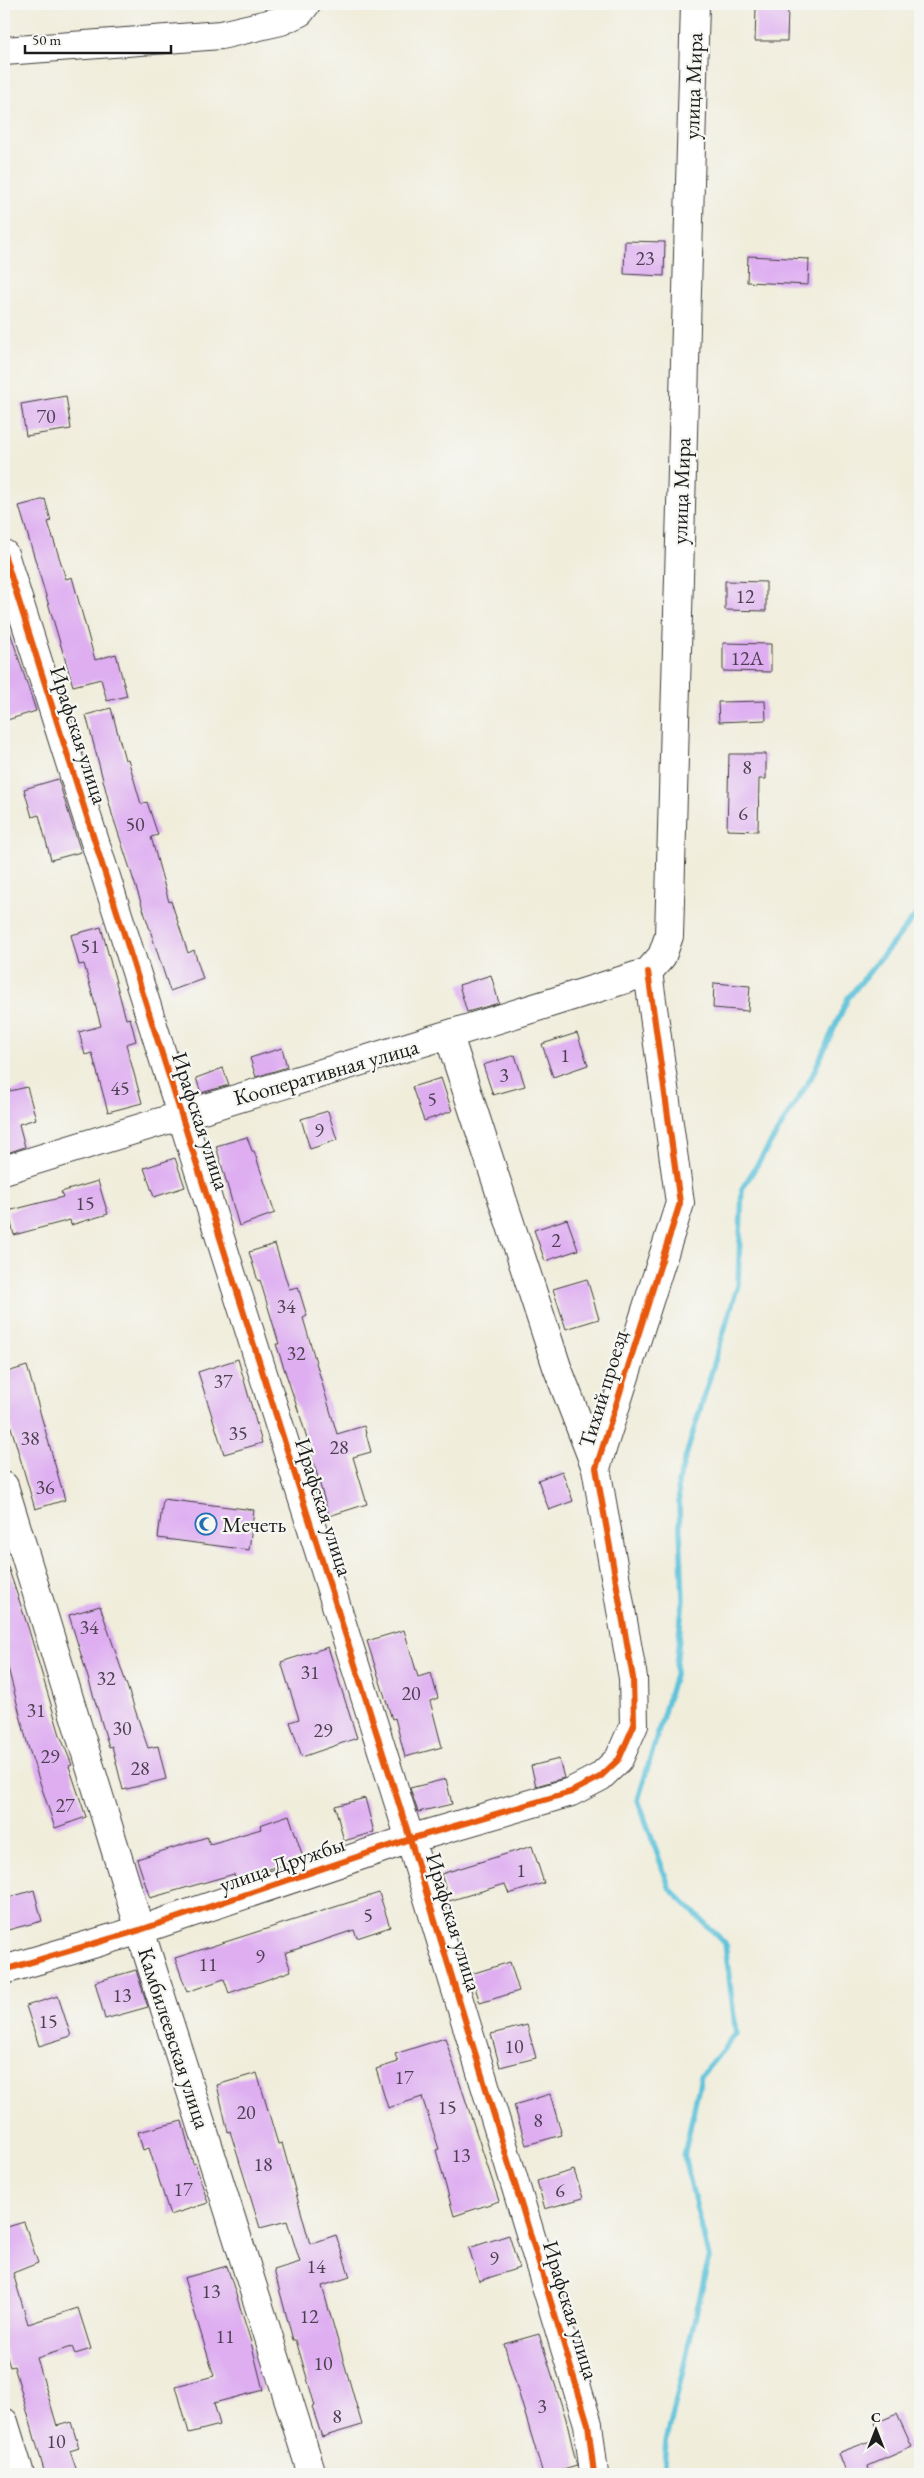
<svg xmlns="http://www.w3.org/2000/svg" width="924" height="2478" viewBox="0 0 924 2478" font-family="'EB Garamond',serif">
	<rect width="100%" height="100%" fill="#f6f6f2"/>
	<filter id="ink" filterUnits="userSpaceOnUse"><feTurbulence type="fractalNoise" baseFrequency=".02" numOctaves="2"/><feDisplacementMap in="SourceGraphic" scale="10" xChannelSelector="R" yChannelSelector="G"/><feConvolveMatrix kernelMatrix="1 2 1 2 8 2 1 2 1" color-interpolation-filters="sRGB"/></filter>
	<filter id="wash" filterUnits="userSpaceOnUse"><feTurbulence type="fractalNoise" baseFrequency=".0096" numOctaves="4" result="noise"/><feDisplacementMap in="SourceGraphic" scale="20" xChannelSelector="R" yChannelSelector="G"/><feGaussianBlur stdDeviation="1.12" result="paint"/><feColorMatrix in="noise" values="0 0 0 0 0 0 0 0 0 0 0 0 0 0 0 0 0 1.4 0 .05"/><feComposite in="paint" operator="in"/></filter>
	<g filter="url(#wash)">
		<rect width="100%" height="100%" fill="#f0eddb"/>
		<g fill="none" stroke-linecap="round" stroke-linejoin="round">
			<path stroke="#5dc2da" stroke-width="5.5" d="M 663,2474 L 666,2443 L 709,2258 L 684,2156 L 701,2076 L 736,2034 L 725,1943 L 670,1889 L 638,1800 L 675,1675 L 683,1599 L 678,1482 L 738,1285 L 742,1189 L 811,1078 L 848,998 L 920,910"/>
		</g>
		<g id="blocks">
			<path fill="#deaef1" d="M 756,8 L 788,9 L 787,41 L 755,41 Z
				M 625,241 L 665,242 L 664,276 L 624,274 Z
				M 748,256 L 809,259 L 808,285 L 747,282 Z
				M 66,396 L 71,429 L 26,436 L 21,404 Z
				M 45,499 L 51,521 L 48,522 L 66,579 L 72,577 L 95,660 L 116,654 L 127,696 L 107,701 L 101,679 L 73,686 L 19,506 Z
				M 725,581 L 766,582 L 766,611 L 725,610 Z
				M 7,623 L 36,711 L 4,721 L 4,624 Z
				M 723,643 L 771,644 L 771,672 L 723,671 Z
				M 765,701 L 766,720 L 719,722 L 718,702 Z
				M 111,708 L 125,760 L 128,759 L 141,804 L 147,802 L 158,835 L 151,837 L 169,902 L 171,901 L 188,953 L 194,950 L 203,979 L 170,991 L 112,814 L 86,715 Z
				M 729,754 L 766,754 L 766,779 L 759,779 L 758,831 L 727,830 Z
				M 58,779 L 81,852 L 51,860 L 39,815 L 32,817 L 24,789 Z
				M 101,927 L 126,1019 L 130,1018 L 136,1041 L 126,1044 L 142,1103 L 108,1112 L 92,1053 L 85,1055 L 79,1032 L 101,1026 L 84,964 L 79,965 L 71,935 Z
				M 491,975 L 499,1003 L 467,1012 L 459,985 Z
				M 714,983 L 750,986 L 748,1011 L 713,1008 Z
				M 577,1033 L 588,1065 L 553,1077 L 542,1044 Z
				M 282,1048 L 287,1067 L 256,1077 L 250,1058 Z
				M 515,1055 L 525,1086 L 493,1095 L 483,1065 Z
				M 223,1068 L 229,1085 L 201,1093 L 196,1078 Z
				M 441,1078 L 452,1111 L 424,1121 L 412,1087 Z
				M 9,1087 L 10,1091 L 27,1087 L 36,1119 L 19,1124 L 25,1147 L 4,1154 L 4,1088 Z
				M 328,1111 L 337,1140 L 310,1149 L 301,1119 Z
				M 247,1137 L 252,1151 L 254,1151 L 275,1213 L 239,1226 L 216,1146 Z
				M 175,1158 L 185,1187 L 154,1197 L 144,1168 Z
				M 98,1181 L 108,1214 L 71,1225 L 70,1220 L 14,1235 L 8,1211 L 63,1197 L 61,1192 Z
				M 567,1219 L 578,1250 L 545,1261 L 534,1230 Z
				M 275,1244 L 289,1289 L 298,1287 L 307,1316 L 303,1318 L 337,1434 L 364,1426 L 371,1452 L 353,1457 L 367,1504 L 329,1516 L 302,1422 L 276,1344 L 279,1344 L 260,1280 L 258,1281 L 249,1252 Z
				M 587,1279 L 599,1319 L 566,1329 L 553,1289 Z
				M 238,1359 L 262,1443 L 224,1454 L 198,1372 Z
				M 27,1366 L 65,1500 L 35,1509 L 4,1403 L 4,1373 Z
				M 562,1471 L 573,1501 L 549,1510 L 538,1480 Z
				M 163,1499 L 254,1510 L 249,1550 L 158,1538 Z
				M 4,1564 L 7,1564 L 28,1627 L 60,1735 L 72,1765 L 69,1766 L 86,1817 L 55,1828 L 28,1746 L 4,1652 Z
				M 100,1606 L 148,1748 L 158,1746 L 166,1779 L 123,1790 L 112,1746 L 109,1747 L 69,1615 Z
				M 404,1630 L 418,1677 L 431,1673 L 438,1698 L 430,1701 L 442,1747 L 405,1757 L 395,1718 L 392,1719 L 367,1641 Z
				M 328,1647 L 357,1738 L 302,1757 L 290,1722 L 299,1719 L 281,1662 Z
				M 559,1759 L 564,1778 L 536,1786 L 531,1766 Z
				M 446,1779 L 452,1804 L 418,1812 L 410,1788 Z
				M 365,1798 L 374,1832 L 344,1841 L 335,1806 Z
				M 289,1815 L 303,1857 L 236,1881 L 234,1874 L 150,1898 L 137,1859 L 207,1837 L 210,1844 L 261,1829 L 260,1825 Z
				M 532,1846 L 544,1883 L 509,1894 L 505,1884 L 449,1901 L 441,1874 Z
				M 34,1890 L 42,1921 L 4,1931 L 4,1899 Z
				M 379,1893 L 390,1927 L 357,1938 L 354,1930 L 285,1953 L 291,1971 L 229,1993 L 224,1979 L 187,1992 L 175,1958 Z
				M 510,1962 L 519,1991 L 480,2003 L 471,1974 Z
				M 136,1970 L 148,2007 L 105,2019 L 95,1982 Z
				M 58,1996 L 71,2036 L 39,2046 L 26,2006 Z
				M 527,2025 L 536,2058 L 500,2067 L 491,2034 Z
				M 445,2038 L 499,2201 L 454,2216 L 436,2150 L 439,2149 L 422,2097 L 388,2108 L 376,2069 L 398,2062 L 395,2054 Z
				M 257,2073 L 278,2144 L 282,2143 L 310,2244 L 336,2235 L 350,2277 L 322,2286 L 362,2425 L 322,2437 L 312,2407 L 315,2406 L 296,2340 L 293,2340 L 274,2270 L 300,2262 L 287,2221 L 260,2228 L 230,2131 L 228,2132 L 217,2085 Z
				M 550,2094 L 562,2135 L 526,2145 L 514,2105 Z
				M 182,2121 L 193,2164 L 195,2163 L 208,2203 L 170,2215 L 149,2148 L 143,2150 L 138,2132 Z
				M 574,2170 L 583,2198 L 545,2209 L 537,2181 Z
				M 24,2222 L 38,2263 L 13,2273 L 28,2324 L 78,2308 L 91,2349 L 75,2354 L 72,2347 L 37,2358 L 57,2426 L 71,2422 L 79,2448 L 70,2451 L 78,2474 L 45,2474 L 14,2366 L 10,2367 L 4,2348 L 4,2228 Z
				M 509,2235 L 519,2268 L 479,2281 L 469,2248 Z
				M 227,2266 L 251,2342 L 263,2390 L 214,2403 L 220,2425 L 189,2433 L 176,2386 L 214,2376 L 184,2278 Z
				M 539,2334 L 566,2419 L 577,2466 L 549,2474 L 543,2474 L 504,2344 Z
				M 897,2414 L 912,2447 L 868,2466 L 870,2474 L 846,2474 L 838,2453 L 881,2437 L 875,2423 Z"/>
		</g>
	</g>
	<g filter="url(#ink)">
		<use href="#blocks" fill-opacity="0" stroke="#3c3b39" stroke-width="1"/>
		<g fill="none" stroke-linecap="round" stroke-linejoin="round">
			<g stroke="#3c3b39" stroke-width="30">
				<path id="minor" d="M 4,51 L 221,35 L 281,21 L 300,12 L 306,4
					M 4,554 L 410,1839 L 588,2424 L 594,2474
					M 648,972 L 662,956 L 669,936 L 695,4
					M 449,1036 L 557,1367 L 596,1468
					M 4,1170 C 218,1103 434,1041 648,972
					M 4,1486 L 140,1930 L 312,2474
					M 4,1970 L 140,1930 L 410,1839 L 571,1792 L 600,1777 L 619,1759 L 634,1725 L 633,1678 L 596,1468 L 680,1203 L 648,972
					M 4,2422 L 20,2474"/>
			</g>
			<use href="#minor" stroke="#fff" stroke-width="28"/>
			<g stroke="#f6f6f2" stroke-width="9">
				<path id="cycleway" d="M 4,554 L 410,1839 L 588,2424 L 594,2474
					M 4,1970 L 140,1930 L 410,1839 L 571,1792 L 600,1777 L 619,1759 L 634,1725 L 633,1678 L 596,1468 L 680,1203 L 648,972"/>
			</g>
			<use href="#cycleway" stroke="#e8590c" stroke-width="6"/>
		</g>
	</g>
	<defs>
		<g id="mosque-ring" transform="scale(1.125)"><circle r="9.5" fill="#f6f6f2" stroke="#1f6fb2" stroke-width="1.5"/><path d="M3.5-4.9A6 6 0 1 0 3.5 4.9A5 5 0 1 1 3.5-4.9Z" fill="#1f6fb2"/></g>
	</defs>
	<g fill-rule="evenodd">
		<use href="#mosque-ring" x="206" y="1524"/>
	</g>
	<g text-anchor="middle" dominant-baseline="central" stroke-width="4.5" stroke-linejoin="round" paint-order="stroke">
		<g font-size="20" fill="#4c4051">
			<text x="645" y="258">23</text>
			<text x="46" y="416">70</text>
			<text x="745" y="596">12</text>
			<text x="747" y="658">12А</text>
			<text x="747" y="767">8</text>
			<text x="743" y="813">6</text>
			<text x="135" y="824">50</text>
			<text x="90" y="946">51</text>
			<text x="565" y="1055">1</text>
			<text x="504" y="1075">3</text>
			<text x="120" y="1088">45</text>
			<text x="432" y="1099">5</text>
			<text x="319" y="1130">9</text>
			<text x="85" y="1203">15</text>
			<text x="556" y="1240">2</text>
			<text x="286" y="1306">34</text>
			<text x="296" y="1353">32</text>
			<text x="223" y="1381">37</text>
			<text x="238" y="1433">35</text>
			<text x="30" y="1438">38</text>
			<text x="339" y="1447">28</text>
			<text x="45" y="1487">36</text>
			<text x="89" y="1627">34</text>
			<text x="310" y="1672">31</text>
			<text x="106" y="1678">32</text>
			<text x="411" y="1693">20</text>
			<text x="36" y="1710">31</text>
			<text x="122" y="1728">30</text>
			<text x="323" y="1730">29</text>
			<text x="50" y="1756">29</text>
			<text x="140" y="1768">28</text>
			<text x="65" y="1805">27</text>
			<text x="521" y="1870">1</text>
			<text x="368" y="1915">5</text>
			<text x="260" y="1956">9</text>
			<text x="208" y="1964">11</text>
			<text x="122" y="1995">13</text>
			<text x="48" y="2021">15</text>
			<text x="514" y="2046">10</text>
			<text x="404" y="2077">17</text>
			<text x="447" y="2107">15</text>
			<text x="246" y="2112">20</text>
			<text x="538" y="2120">8</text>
			<text x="461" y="2155">13</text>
			<text x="263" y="2164">18</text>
			<text x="183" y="2189">17</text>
			<text x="560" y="2190">6</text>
			<text x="494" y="2258">9</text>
			<text x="316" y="2266">14</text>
			<text x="211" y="2291">13</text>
			<text x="309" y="2316">12</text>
			<text x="225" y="2336">11</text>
			<text x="323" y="2363">10</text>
			<text x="542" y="2406">3</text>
			<text x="337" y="2416">8</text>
			<text x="56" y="2441">10</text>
		</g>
		<g font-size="22" fill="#1c1c1c" stroke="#f6f6f2">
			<text transform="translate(693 86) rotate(-88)">улица Мира</text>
			<text transform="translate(681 491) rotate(-88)">улица Мира</text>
			<text transform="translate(79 735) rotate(72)">Ирафская улица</text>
			<text transform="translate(326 1072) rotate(-16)">Кооперативная улица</text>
			<text transform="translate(201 1121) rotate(72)">Ирафская улица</text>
			<text transform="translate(603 1389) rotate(-73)">Тихий проезд</text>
			<text transform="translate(324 1507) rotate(72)">Ирафская улица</text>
			<text transform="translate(282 1864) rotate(-19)">улица Дружбы</text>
			<text transform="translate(454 1922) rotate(73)">Ирафская улица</text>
			<text transform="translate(174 2038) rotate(72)">Камбилеевская улица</text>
			<text transform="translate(571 2310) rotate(73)">Ирафская улица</text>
		</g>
		<g font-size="22" fill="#1c1c1c" stroke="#f6f6f2" text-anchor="start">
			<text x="222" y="1524">Мечеть</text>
		</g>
	</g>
	<rect width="924" height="2478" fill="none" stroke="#f6f6f2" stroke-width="20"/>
	<g transform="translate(876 2430)" stroke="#f6f6f2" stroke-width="4" paint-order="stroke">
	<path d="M0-4L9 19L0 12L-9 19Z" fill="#1c1c1c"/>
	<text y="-8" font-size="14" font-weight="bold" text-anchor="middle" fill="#1c1c1c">С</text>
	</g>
	<path d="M25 45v8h146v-8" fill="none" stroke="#1c1c1c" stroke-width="2.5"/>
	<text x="32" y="45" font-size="15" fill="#1c1c1c" stroke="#f6f6f2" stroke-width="4" paint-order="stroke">50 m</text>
</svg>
